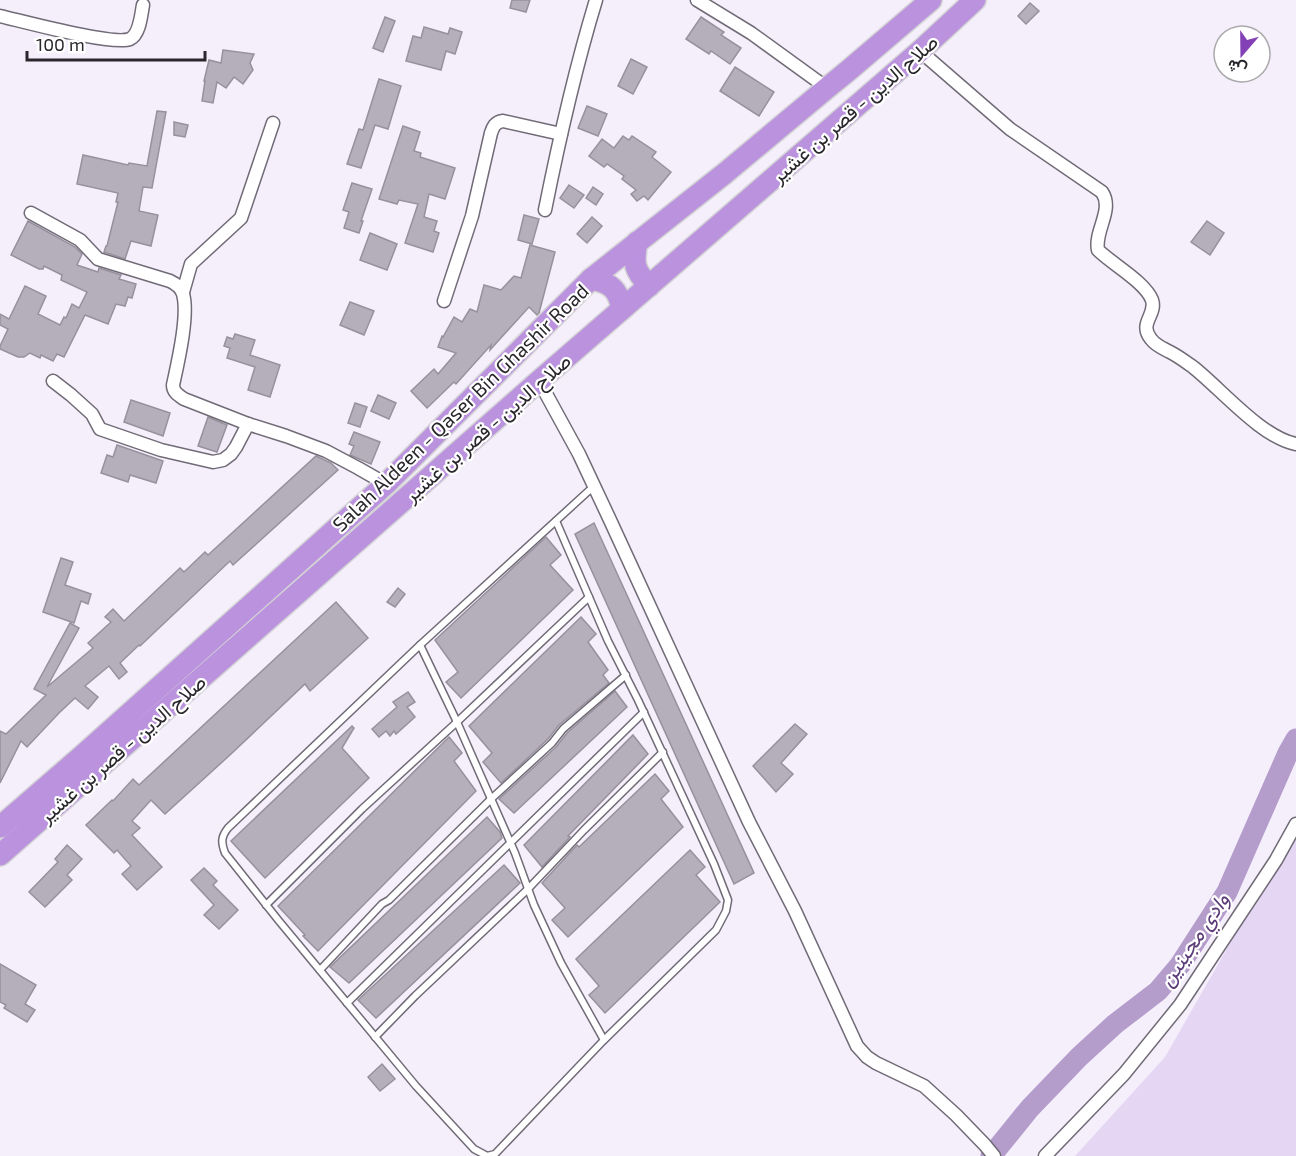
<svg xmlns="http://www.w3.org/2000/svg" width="1296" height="1156" font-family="'Exo 2',Vazirmatn,sans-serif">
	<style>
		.green { fill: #e5d6f4 }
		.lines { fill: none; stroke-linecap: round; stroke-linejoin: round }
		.river { stroke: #b49ccb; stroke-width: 21 }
		.building { fill: #b5afbb; stroke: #96919d; stroke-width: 1.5 }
		.service-casing { stroke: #706b76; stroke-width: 9 }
		.minor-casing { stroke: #706b76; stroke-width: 15 }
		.trunk-casing { stroke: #d4d4d5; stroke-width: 24 }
		.service { stroke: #fff; stroke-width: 6 }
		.minor { stroke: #fff; stroke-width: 12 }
		.trunk { stroke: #ba92de; stroke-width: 21 }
		.labels { text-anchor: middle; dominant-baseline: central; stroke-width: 4.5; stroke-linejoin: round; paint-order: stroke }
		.street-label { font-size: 20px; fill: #2a272c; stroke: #fff }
		.water-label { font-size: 21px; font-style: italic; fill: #5c3c78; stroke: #fff }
	</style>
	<rect width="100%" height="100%" fill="#f5effc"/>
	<path class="green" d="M1296 828V1156H1075L1165 1057Z"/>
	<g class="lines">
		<path class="river" d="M991 1156 1030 1108 1079 1057 1115 1024 1158 991 1180 965 1227 892 1288 753 1296 739"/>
	</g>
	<g class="building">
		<path d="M512 0H530L526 12 510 8Z"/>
		<path d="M1030 3 1039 11 1026 24 1018 16Z"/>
		<path d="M385 17 395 21 383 52 373 48Z"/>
		<path d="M701 17 724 32 721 35 741 48 730 64 711 51 709 54 686 39Z"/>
		<path d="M424 27 448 34 450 28 462 32 455 54 446 51 441 70 406 61 413 36 421 38Z"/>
		<path d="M223 50 254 54 250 63 253 70 243 84 234 77 226 88 217 82 213 103 202 101 205 81H204L209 60 221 63Z"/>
		<path d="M631 59 647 67 633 94 618 86Z"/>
		<path d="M735 67 774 92 759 116 720 91Z"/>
		<path d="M379 79 401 86 388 129 375 125 361 168 347 164 359 129 363 130Z"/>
		<path d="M587 106 607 114 598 136 578 128Z"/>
		<path d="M157 111 166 112 152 188 143 187 139 211 158 215 151 246 131 241 125 259 104 252 106 246H107L118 202H116L118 193 77 184 83 155 128 165 129 163 147 166Z"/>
		<path d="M174 122 188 125 185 137 174 135Z"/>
		<path d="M403 126 420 132 414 151 421 153 420 157 455 168 445 199 429 194 424 217 437 221 434 231 439 233 433 252 405 243 418 204 399 200 397 204 379 199Z"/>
		<path d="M623 136 629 140 632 136 656 152 652 157 671 172 648 200 644 196 637 201 631 194 636 190 622 179 624 176 607 164 604 167 589 156 602 139 614 148Z"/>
		<path d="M352 183 372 189 361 221H363L359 233 344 228 349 212 343 210Z"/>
		<path d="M569 185 584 195 574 208 560 198Z"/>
		<path d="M593 187 603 194 596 205 586 198Z"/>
		<path d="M524 215 539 219 532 244 518 240Z"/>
		<path d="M592 217 602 226 587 243 577 234Z"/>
		<path d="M28 221 75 247 82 254 77 265 98 272 99 268 121 275 119 279 136 284 132 298 128 297 125 306 116 304 108 324 85 315 64 357 57 354 53 361 41 355 40 358 30 353 24 357H18L0 349V346L8 329 0 325V314L9 319 25 286 46 296 38 314 60 325 64 317 66 318 72 304 79 308 87 292 61 280 62 275 44 266 43 269H39L11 255Z"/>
		<path d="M1207 221 1224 233 1210 255 1191 242Z"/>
		<path d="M370 233 397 244 387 270 360 260Z"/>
		<path d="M530 245 555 252 539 313 537 315 529 307 490 350 491 345 456 384 454 382 427 408 411 391 434 369 438 374 456 353 438 347 442 336 443 337 454 317 462 322 470 309 477 312 484 285 501 290 514 276 521 278Z"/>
		<path d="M350 302 374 311 364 335 340 325Z"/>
		<path d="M235 334 255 340 250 355 280 365 270 397 248 390 255 367 227 358 230 348 224 346 227 337 233 339Z"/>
		<path d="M378 395 396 403 389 419 371 411Z"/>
		<path d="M131 400 170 413 163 436 124 422Z"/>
		<path d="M355 403 367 407 360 427 348 423Z"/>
		<path d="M208 417 227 425 217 452 198 446Z"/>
		<path d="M354 432 380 442 371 464 350 455 354 446 349 444Z"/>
		<path d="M117 445 163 461 156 483 130 475 128 482 101 473 107 455 113 457Z"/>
		<path d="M316 456 331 463 338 470 233 565 230 561 140 646 139 645 120 663 127 672 119 679 109 666 85 686 98 697 88 709 75 698 59 713 27 747 21 741 0 783V731L6 734 46 695 34 689 70 623 79 628 47 687 93 648 88 643 111 622 105 617 113 609 124 621 180 568 184 572 205 552 208 555Z"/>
		<path d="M594 523 754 873 734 884 575 534Z"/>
		<path d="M546 537 561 555 550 565 573 590 461 698 446 682 458 672 435 640Z"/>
		<path d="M61 558 73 562 65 585 91 594 88 604 81 601 74 623 43 612Z"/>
		<path d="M398 588 405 594 395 607 387 602Z"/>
		<path d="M336 602 368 638 310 691 305 684 231 754 165 814 151 800 132 821 140 828 132 835 162 867 137 890 122 874 131 866 117 850 114 853 86 825 112 800 113 801 133 779 139 785Z"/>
		<path d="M581 617 596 634 588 642 608 670 603 675 609 683 559 725 548 739 501 783 483 762 492 753 469 726Z"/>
		<path d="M615 691 627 707 514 813 499 799 556 747 567 733Z"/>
		<path d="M408 692 415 702 407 707 415 717 396 734 394 731 390 736 386 731 379 737 372 729 397 707 393 702Z"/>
		<path d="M795 724 807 734 781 763 793 774 776 792 753 766Z"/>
		<path d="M352 726 354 728 342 748 369 778 265 878 231 841Z"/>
		<path d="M633 735 648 754 568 836 570 837 542 867 524 845Z"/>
		<path d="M449 737 462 753 454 761 476 791 318 951 303 936 305 935 278 906Z"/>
		<path d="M655 774 669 791 661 799 683 827 568 937 552 920 565 908 542 883 577 845 579 847Z"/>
		<path d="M487 817 500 832 502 838 349 983 330 967Z"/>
		<path d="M67 845 82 859 67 875 72 880 45 907 29 892 58 862 55 859Z"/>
		<path d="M690 850 705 867 696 875 720 902 605 1013 589 995 599 986 576 959Z"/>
		<path d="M504 865 520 883 376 1018 358 1000Z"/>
		<path d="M204 868 217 881 213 885 238 910 219 929 204 915 214 905 191 880Z"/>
		<path d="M0 964 36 985 25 1004 35 1010 27 1022 4 1008 6 1005 0 1002Z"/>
		<path d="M382 1064 395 1079 380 1091 368 1077Z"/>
	</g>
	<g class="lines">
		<g class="service-casing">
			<g id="service">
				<path d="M594 486 420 645 457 722 515 853 534 905 561 963 604 1040"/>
				<path d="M420 645 228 828C221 837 221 842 225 853L279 921 416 1086 474 1149 487 1156 495 1154 604 1040 716 930 726 911 728 900 714 864 638 700 608 641 556 521"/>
				<path d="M266 905 362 809 457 722 589 597"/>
				<path d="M320 970 382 904 389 900 491 799 552 743 563 729 626 675"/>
				<path d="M347 1003 644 712"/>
				<path d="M375 1037 415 996 528 889 584 830 663 752"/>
			</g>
		</g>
		<g class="minor-casing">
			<g id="minor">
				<path d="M697 0 751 33 827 88"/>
				<path d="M0 16C22 21 113 46 130 39 140 34 141 15 143 5"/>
				<path d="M920 51 1010 129 1102 192C1114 210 1094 231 1098 250 1112 264 1145 282 1152 300 1157 315 1138 323 1151 339 1156 346 1163 348 1170 352 1178 356 1186 362 1193 367 1221 389 1262 438 1296 444"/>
				<path d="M545 210C559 140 575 69 596 0"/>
				<path d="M31 213 80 240 98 259 170 281C176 284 181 287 183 294 189 315 178 362 173 385 173 392 178 395 184 399L248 424 286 436 326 451 358 468 386 484"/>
				<path d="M183 292 191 264 241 218 273 123"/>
				<path d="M444 301 472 216 491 133C493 127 495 122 503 121L561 134"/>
				<path d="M53 381 71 395 92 414 100 429 161 450 213 462 223 460 231 454 236 447 248 424"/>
				<path d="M539 381 579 454 610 520 749 822 795 911 857 1046 867 1057 876 1063 924 1086 956 1115 985 1145 994 1156"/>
				<path d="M1045 1156 1124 1074 1180 1005 1276 860 1296 824"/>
			</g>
		</g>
		<g class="trunk-casing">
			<g id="trunk">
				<path d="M637 242C633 264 634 270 649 286"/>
				<path d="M591 279C611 283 618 289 622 309"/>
				<path d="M0 827 83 755 386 484 591 279 724 174 827 88 849 70 931 0"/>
				<path d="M0 855 539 381 920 51 975 0"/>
			</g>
		</g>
		<use href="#service" class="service"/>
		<use href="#minor" class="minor"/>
		<use href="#trunk" class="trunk"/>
	</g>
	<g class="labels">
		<g class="street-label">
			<text transform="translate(854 108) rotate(-41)">صلاح الدين - قصر بن غشير</text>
			<text transform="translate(460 407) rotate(-44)">Salah Aldeen - Qaser Bin Ghashir Road</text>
			<text transform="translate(487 427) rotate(-41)">صلاح الدين - قصر بن غشير</text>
			<text transform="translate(122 748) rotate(-41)">صلاح الدين - قصر بن غشير</text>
		</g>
		<g class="water-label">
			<text transform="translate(1193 939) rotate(-56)">وادي مجينين</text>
		</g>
	</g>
	<g transform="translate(1242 54) rotate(200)"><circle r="28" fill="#ffffff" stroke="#aaa9ab" stroke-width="1.5"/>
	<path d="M0-4.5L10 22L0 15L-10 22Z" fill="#8341b5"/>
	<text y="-9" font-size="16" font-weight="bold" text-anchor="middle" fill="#2a272c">ش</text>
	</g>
	<path d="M27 51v9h178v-9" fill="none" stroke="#2a272c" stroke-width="3"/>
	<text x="36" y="51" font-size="18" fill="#2a272c" stroke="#ffffff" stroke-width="4.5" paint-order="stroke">100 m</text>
</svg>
